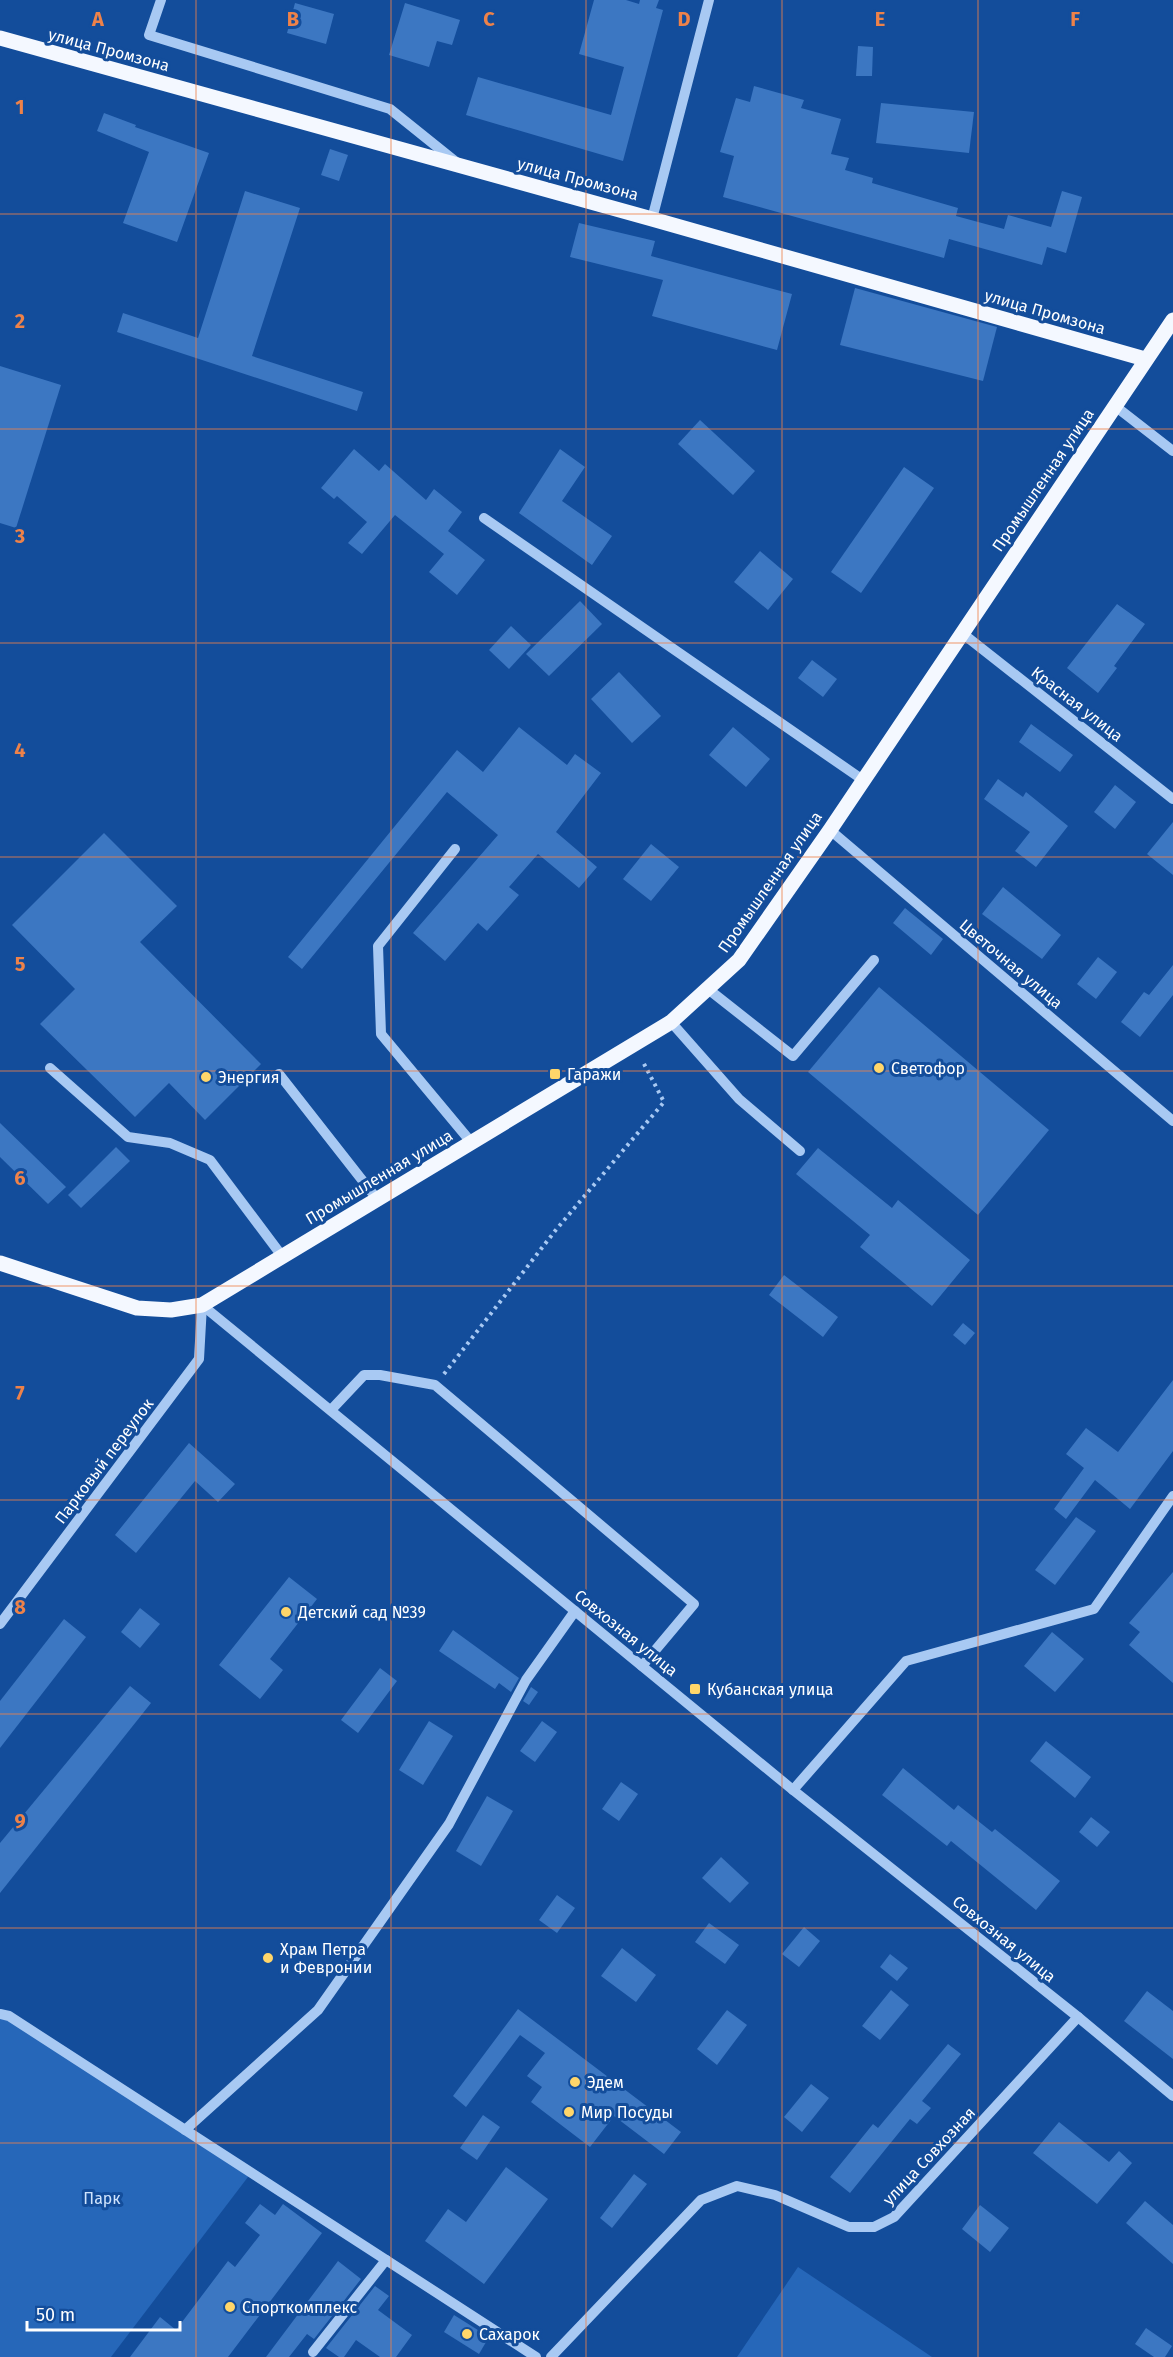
<svg xmlns="http://www.w3.org/2000/svg" width="1173" height="2357" font-family="'Fira Sans',sans-serif">
	<style>
		.green { fill: #2667b9 }
		.building { fill: #3c77c2 }
		.lines { fill: none; stroke-linecap: round; stroke-linejoin: round }
		.path { stroke: #a8c9f3; stroke-width: 4; stroke-dasharray: 3 4.5; stroke-linecap: butt }
		.minor { stroke: #a8c9f3; stroke-width: 10 }
		.major { stroke: #f4f8ff; stroke-width: 15 }
		.grid { fill: none; stroke: #ee8249; stroke-width: 1.5; stroke-opacity: 0.55 }
		.poi-dot { fill: #ffd66a; stroke: #134d9b; stroke-width: 2 }
		.labels { text-anchor: middle; dominant-baseline: central; stroke-width: 6; stroke-linejoin: round; paint-order: stroke }
		.street-label { font-size: 16px; fill: #fff; stroke: #134d9b }
		.poi-label { font-size: 16px; fill: #fff; stroke: #134d9b; text-anchor: start }
		.park-label { font-size: 16px; fill: #d0e4fd; stroke: #134d9b }
		.grid-label { font-size: 20px; text-anchor: middle; font-weight: bold; fill: #ee8249; stroke: #134d9b; stroke-width: 6; stroke-linejoin: round; paint-order: stroke }
	</style>
	<rect width="100%" height="100%" fill="#134d9b"/>
	<g class="green">
		<path d="M0 2014 251 2173 111 2357H0Z"/>
		<path d="M798 2267 932 2357H737Z"/>
	</g>
	<g class="building">
		<path d="M594 0H626L639 4 640 0H659L656 8 663 10 623 161 466 115 478 77 611 115 624 67 579 54Z"/>
		<path d="M295 3 334 14 326 44 287 33Z"/>
		<path d="M405 3 460 20 452 45 437 41 429 67 389 55Z"/>
		<path d="M858 46 873 47 872 76H856Z"/>
		<path d="M754 86 804 100 801 108 841 119 831 154 849 158 845 170 873 178 872 183 958 208 956 216 1004 229 1008 215 1051 227 1062 191 1082 197 1066 253 1047 247 1042 265 949 239 944 258 723 197 734 156 720 152 736 98 750 102Z"/>
		<path d="M881 103 974 112 969 153 876 143Z"/>
		<path d="M104 113 136 125 135 127 209 153 177 242 123 223 149 152 97 131Z"/>
		<path d="M330 149 348 155 339 181 321 175Z"/>
		<path d="M245 191 300 208 252 356 363 392 357 411 117 332 123 313 198 338Z"/>
		<path d="M579 223 655 241 651 256 792 294 777 350 652 316 663 280 570 257Z"/>
		<path d="M855 288 997 327 983 381 840 345Z"/>
		<path d="M0 366 61 385 16 528 0 523Z"/>
		<path d="M700 420 755 471 733 495 678 444Z"/>
		<path d="M354 449 379 471 385 464 426 500 434 489 462 512 448 531 485 560 457 595 429 572 444 554 395 515 362 554 348 543 367 522 337 496 334 499 321 488Z"/>
		<path d="M560 449 585 467 562 501 612 536 592 565 519 513Z"/>
		<path d="M904 467 934 488 861 593 831 572Z"/>
		<path d="M760 551 793 579 768 610 734 582Z"/>
		<path d="M580 601 602 624 549 676 526 654Z"/>
		<path d="M1117 604 1145 624 1114 666 1117 668 1098 693 1067 668Z"/>
		<path d="M511 626 531 645 509 669 489 650Z"/>
		<path d="M812 660 837 679 823 697 798 678Z"/>
		<path d="M619 672 661 716 632 743 591 699Z"/>
		<path d="M1031 724 1073 755 1060 772 1019 742Z"/>
		<path d="M519 727 567 765 575 754 601 773 556 832 597 867 579 888 538 854 509 887 519 895 487 931 478 923 445 961 413 933 498 835 447 792 302 969 288 957 457 750 483 772Z"/>
		<path d="M733 727 770 759 746 787 709 755Z"/>
		<path d="M998 779 1023 797 1026 792 1068 826 1036 867 1015 851 1030 832 984 799Z"/>
		<path d="M1115 785 1136 802 1115 829 1094 812Z"/>
		<path d="M1173 822V875L1147 854Z"/>
		<path d="M104 833 177 906 140 942 261 1064 205 1120 169 1083 135 1117 40 1024 75 989 12 925Z"/>
		<path d="M651 844 679 867 651 901 623 879Z"/>
		<path d="M1003 887 1061 935 1042 959 982 914Z"/>
		<path d="M905 908 943 939 931 955 893 923Z"/>
		<path d="M1098 957 1117 972 1096 999 1077 984Z"/>
		<path d="M1173 965V995L1140 1037 1121 1022 1144 992 1149 995Z"/>
		<path d="M879 987 1049 1130 978 1215 808 1072Z"/>
		<path d="M0 1123 66 1187 48 1204 0 1157Z"/>
		<path d="M116 1147 130 1161 81 1208 68 1195Z"/>
		<path d="M818 1148 892 1208 898 1200 970 1260 932 1306 860 1247 870 1235 796 1174Z"/>
		<path d="M784 1275 838 1317 823 1337 769 1295Z"/>
		<path d="M963 1323 975 1333 965 1345 953 1335Z"/>
		<path d="M1173 1380V1451L1130 1509 1095 1480 1066 1519 1054 1509 1084 1468 1066 1454 1086 1428 1118 1452Z"/>
		<path d="M189 1443 235 1484 218 1502 195 1481 136 1553 115 1535Z"/>
		<path d="M1076 1517 1096 1531 1055 1585 1035 1570Z"/>
		<path d="M1173 1572V1683L1129 1645 1140 1632 1129 1623Z"/>
		<path d="M289 1577 317 1599 270 1659 283 1670 260 1699 219 1665Z"/>
		<path d="M140 1608 160 1624 140 1648 121 1632Z"/>
		<path d="M64 1619 86 1637 0 1748V1701Z"/>
		<path d="M453 1630 519 1678 511 1692 499 1683 495 1689 439 1651Z"/>
		<path d="M1052 1632 1084 1659 1055 1692 1024 1666Z"/>
		<path d="M380 1668 397 1681 358 1733 341 1720Z"/>
		<path d="M130 1686 151 1703 0 1893V1843Z"/>
		<path d="M531 1687 538 1692 529 1705 523 1701Z"/>
		<path d="M429 1721 453 1736 423 1785 399 1770Z"/>
		<path d="M542 1721 557 1732 535 1762 520 1751Z"/>
		<path d="M1046 1741 1091 1777 1075 1798 1030 1761Z"/>
		<path d="M903 1768 954 1810 958 1805 992 1832 995 1829 1060 1881 1036 1910 951 1841 947 1846 882 1795Z"/>
		<path d="M621 1782 638 1794 619 1821 602 1809Z"/>
		<path d="M487 1796 513 1811 481 1866 456 1851Z"/>
		<path d="M1091 1817 1110 1832 1097 1847 1079 1832Z"/>
		<path d="M721 1857 749 1883 730 1903 702 1878Z"/>
		<path d="M557 1895 575 1908 557 1933 539 1920Z"/>
		<path d="M709 1923 739 1945 725 1964 695 1942Z"/>
		<path d="M804 1927 820 1941 799 1967 782 1954Z"/>
		<path d="M622 1948 656 1975 636 2002 601 1976Z"/>
		<path d="M890 1954 908 1968 897 1981 880 1967Z"/>
		<path d="M891 1990 909 2005 880 2040 862 2026Z"/>
		<path d="M1147 1991 1173 2011V2059L1124 2021Z"/>
		<path d="M518 2009 681 2132 664 2154 614 2116 590 2147 531 2102 542 2087 527 2076 545 2053 520 2035 466 2107 453 2096Z"/>
		<path d="M727 2010 747 2025 717 2065 697 2049Z"/>
		<path d="M948 2044 961 2054 922 2101 931 2108 917 2124 910 2119 850 2193 830 2177 873 2124 878 2128Z"/>
		<path d="M811 2084 829 2098 802 2132 784 2117Z"/>
		<path d="M483 2115 500 2127 477 2160 460 2148Z"/>
		<path d="M1059 2122 1109 2162 1119 2151 1132 2163 1097 2204 1033 2153Z"/>
		<path d="M506 2167 548 2199 484 2284 425 2241 448 2209 466 2222Z"/>
		<path d="M634 2174 647 2184 612 2228 600 2218Z"/>
		<path d="M1145 2201 1173 2225V2264L1126 2223Z"/>
		<path d="M260 2204 275 2215 283 2204 322 2233 228 2357H130L160 2317 176 2330 228 2261 235 2267 260 2235 245 2223Z"/>
		<path d="M980 2205 1009 2228 990 2252 962 2229Z"/>
		<path d="M338 2261 361 2279 314 2339 307 2334 289 2357H266Z"/>
		<path d="M375 2286 389 2296 378 2310 412 2335 396 2357H380L356 2340 344 2357H339L326 2348Z"/>
		<path d="M454 2315 489 2337 479 2354 444 2332Z"/>
		<path d="M1146 2328 1172 2346 1165 2357H1154L1135 2344Z"/>
	</g>
	<g class="lines">
		<path class="path" d="M444 1374 555 1231 664 1102 642 1060"/>
		<g class="minor">
			<path d="M161 0 149 35 390 109 456 162"/>
			<path d="M652 219 709 0"/>
			<path d="M1115 406 1173 451"/>
			<path d="M484 518 863 780"/>
			<path d="M962 633 1173 799"/>
			<path d="M830 830 1173 1121"/>
			<path d="M455 849 378 946 381 1034 471 1142"/>
			<path d="M708 989 793 1056 874 960"/>
			<path d="M671 1022 739 1099 800 1151"/>
			<path d="M50 1068 128 1137 170 1143 210 1160 282 1256"/>
			<path d="M279 1074 377 1199"/>
			<path d="M202 1305 793 1790 1078 2017 1173 2096"/>
			<path d="M331 1410 364 1375H380L435 1385 694 1604 642 1666"/>
			<path d="M0 1624 199 1359 202 1305"/>
			<path d="M793 1790 906 1661 1094 1609 1173 1496"/>
			<path d="M0 2014 9 2016 536 2357"/>
			<path d="M185 2130 318 2010 449 1824 526 1680 575 1611"/>
			<path d="M313 2352 386 2260"/>
			<path d="M551 2357 701 2200 737 2186 775 2195 849 2227H874L894 2217 1078 2017"/>
		</g>
		<g class="major">
			<path d="M0 38 652 219 1145 359"/>
			<path d="M0 1263 137 1308 171 1310 202 1305 671 1022 739 960 830 830 1173 320"/>
		</g>
	</g>
	<path class="grid" d="M196 0V2357M391 0V2357M586 0V2357M782 0V2357M978 0V2357M0 214H1173M0 429H1173M0 643H1173M0 857H1173M0 1071H1173M0 1286H1173M0 1500H1173M0 1714H1173M0 1928H1173M0 2143H1173"/>
	<g class="poi-dot">
		<circle cx="879" cy="1068" r="6"/>
		<rect x="549" y="1068" width="12" height="12" rx="3"/>
		<circle cx="206" cy="1077" r="6"/>
		<circle cx="286" cy="1612" r="6"/>
		<rect x="689" y="1683" width="12" height="12" rx="3"/>
		<circle cx="268" cy="1958" r="6"/>
		<circle cx="575" cy="2082" r="6"/>
		<circle cx="569" cy="2112" r="6"/>
		<circle cx="230" cy="2307" r="6"/>
		<circle cx="467" cy="2334" r="6"/>
	</g>
	<g class="labels">
		<g class="street-label">
			<text transform="translate(109 50) rotate(15)">улица Промзона</text>
			<text transform="translate(578 179) rotate(15)">улица Промзона</text>
			<text transform="translate(1045 312) rotate(16)">улица Промзона</text>
			<text transform="translate(1043 480) rotate(-56)">Промышленная улица</text>
			<text transform="translate(1077 704) rotate(38)">Красная улица</text>
			<text transform="translate(770 882) rotate(-55)">Промышленная улица</text>
			<text transform="translate(1011 964) rotate(40)">Цветочная улица</text>
			<text transform="translate(379 1177) rotate(-31)">Промышленная улица</text>
			<text transform="translate(104 1461) rotate(-53)">Парковый переулок</text>
			<text transform="translate(626 1633) rotate(39)">Совхозная улица</text>
			<text transform="translate(1004 1939) rotate(39)">Совхозная улица</text>
			<text transform="translate(929 2156) rotate(-47)">улица Совхозная</text>
		</g>
		<g class="poi-label">
			<text x="891" y="1068">Светофор</text>
			<text x="567" y="1074">Гаражи</text>
			<text x="218" y="1077">Энергия</text>
			<text x="298" y="1612">Детский сад №39</text>
			<text x="707" y="1689">Кубанская улица</text>
			<text x="280" y="1949">Храм Петра<tspan x="280" dy="18">и Февронии</tspan></text>
			<text x="587" y="2082">Эдем</text>
			<text x="581" y="2112">Мир Посуды</text>
			<text x="242" y="2307">Спорткомплекс</text>
			<text x="479" y="2334">Сахарок</text>
		</g>
		<g class="park-label">
			<text x="102" y="2198">Парк</text>
		</g>
	</g>
	<g class="grid-label">
		<text x="98" y="26">A</text>
		<text x="293" y="26">B</text>
		<text x="489" y="26">C</text>
		<text x="684" y="26">D</text>
		<text x="880" y="26">E</text>
		<text x="1075" y="26">F</text>
		<text x="20" y="114">1</text>
		<text x="20" y="328">2</text>
		<text x="20" y="543">3</text>
		<text x="20" y="757">4</text>
		<text x="20" y="971">5</text>
		<text x="20" y="1185">6</text>
		<text x="20" y="1400">7</text>
		<text x="20" y="1614">8</text>
		<text x="20" y="1828">9</text>
	</g>
	<path d="M27 2321v9h153v-9" fill="none" stroke="#ffffff" stroke-width="3"/>
	<text x="36" y="2321" font-size="18" fill="#ffffff" stroke="#134d9b" stroke-width="4.5" paint-order="stroke">50 m</text>
</svg>
